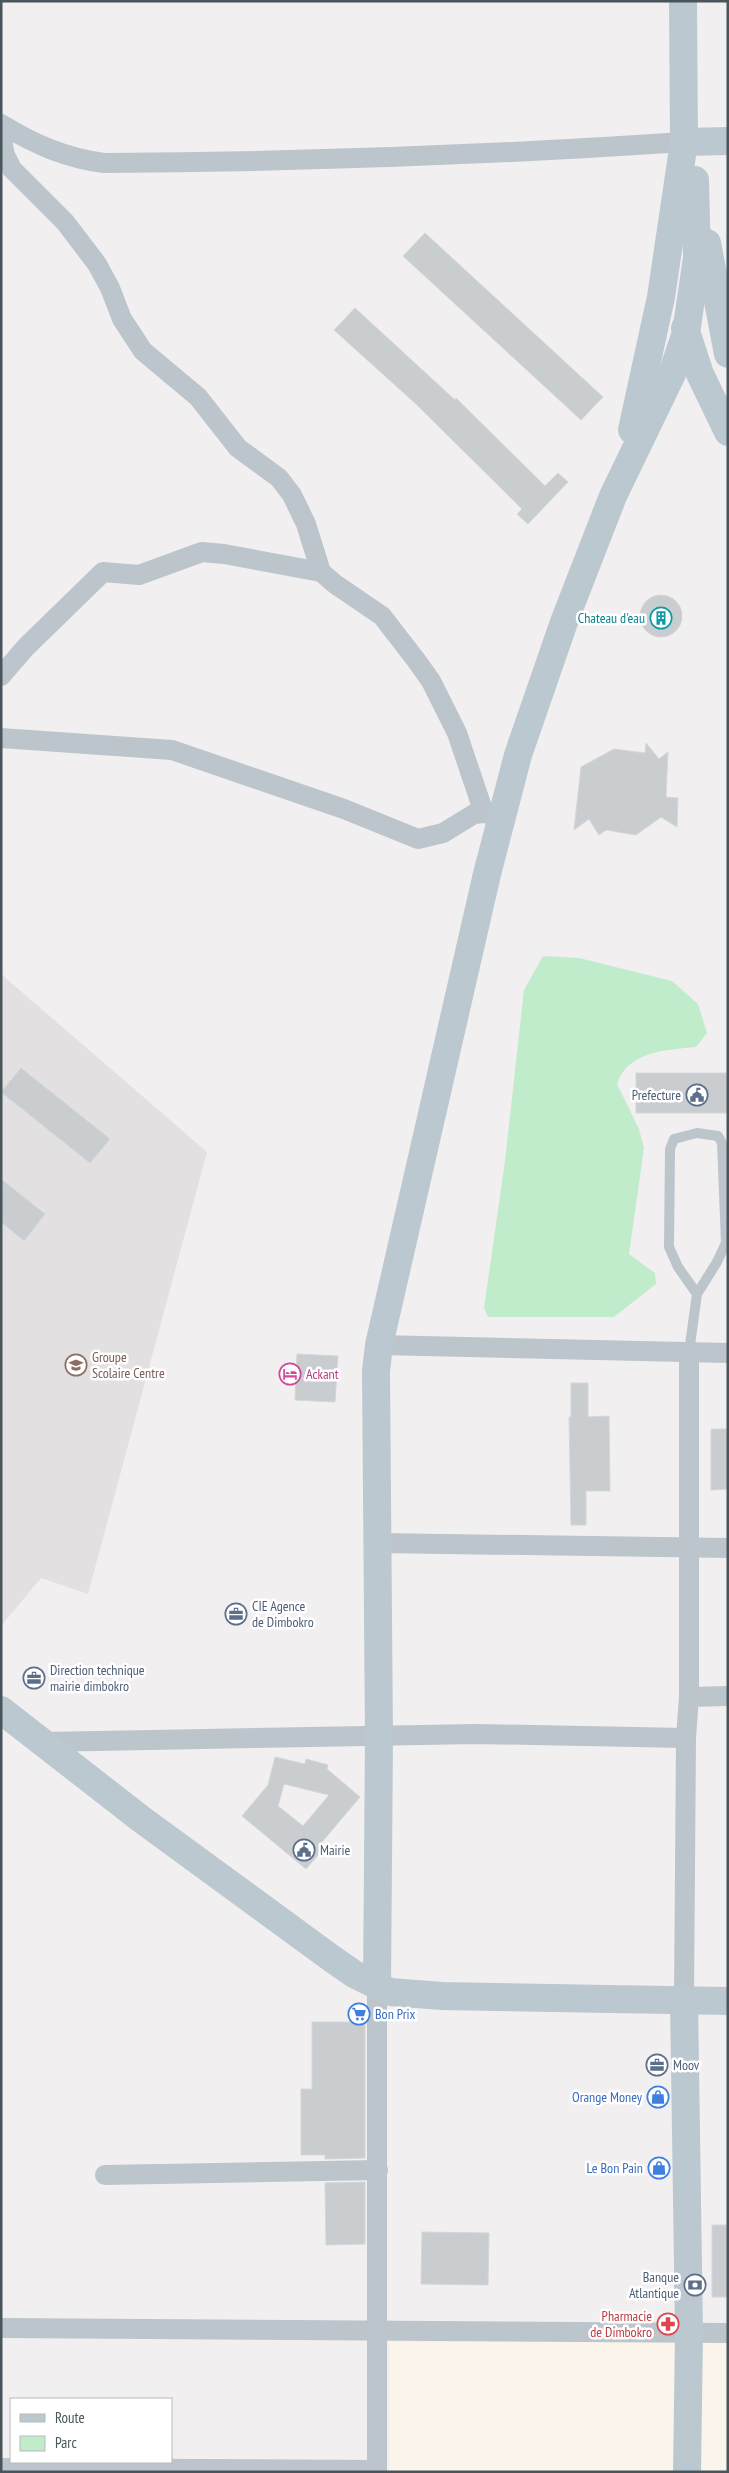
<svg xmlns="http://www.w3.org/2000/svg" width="729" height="2473" font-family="'PT Sans Narrow',sans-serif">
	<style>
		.commercial { fill: #fbf4ea }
		.education { fill: #e3e0e1 }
		.green { fill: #c1eccc }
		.building { fill: #c9cdd0; stroke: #d4d6da; fill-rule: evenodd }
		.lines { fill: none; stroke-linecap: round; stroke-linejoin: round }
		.lane { stroke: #bcc5cb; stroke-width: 10 }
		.street { stroke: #bcc5cb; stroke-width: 20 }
		.secondary { stroke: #bcc8d0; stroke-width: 28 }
		.labels { text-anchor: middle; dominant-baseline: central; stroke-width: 5; stroke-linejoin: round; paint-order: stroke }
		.culture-label { font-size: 14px; fill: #0d838f; stroke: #fff; text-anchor: end }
		.service-label { font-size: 14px; fill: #4e5e75; stroke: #fff; text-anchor: start }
		.education-label { font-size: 14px; fill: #785e54; stroke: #fff; text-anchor: start }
		.hotel-label { font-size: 14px; fill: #b23c85; stroke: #fff; text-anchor: start }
		.shop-label { font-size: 14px; fill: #366cbe; stroke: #fff; text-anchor: end }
		.health-label { font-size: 14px; fill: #be3a42; stroke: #fff; text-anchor: end }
	</style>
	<rect width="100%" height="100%" fill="#f2eff0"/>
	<path class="commercial" d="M728 2341V2472H389V2342Z"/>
	<path class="education" d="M1 974 207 1152 88 1594 41 1578 1 1626Z"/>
	<path class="green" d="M543 956 579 958 672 981 698 1004 707 1033 696 1047C666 1050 628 1051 617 1084L639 1129 644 1148 629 1254 655 1273 656 1284 614 1317H488L484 1308 505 1161 524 990Z"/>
	<g class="building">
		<path d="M425 233 603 397 581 420 403 256Z"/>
		<path d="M355 308 455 400 456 398 545 486 558 473 568 482 528 524 517 514 522 509 416 404 334 330Z"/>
		<circle cx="661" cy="616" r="21"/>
		<path d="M646 743 659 759 668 752 666 797 678 798 677 827 661 817 636 835 606 830 599 835 589 819 574 830 581 767 614 749 645 753Z"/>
		<path d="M21 1068 110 1139 90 1163 1 1092Z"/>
		<rect x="636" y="1073" width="92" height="40"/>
		<path d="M1 1179 45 1214 24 1241 1 1222Z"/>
		<path d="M297 1354 338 1356 335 1402 295 1400Z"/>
		<path d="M571 1383H588V1417L609 1416 610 1491H586V1525H571L569 1417H571Z"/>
		<path d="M711 1429H728V1489L711 1490Z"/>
		<path d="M275 1757 305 1764 306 1759 328 1765 327 1769 360 1797 322 1842 326 1846 306 1869 242 1816 268 1785ZM284 1784 329 1795 303 1826 278 1806Z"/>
		<path d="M312 2022H365V2158L325 2159V2155H301V2089H312Z"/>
		<path d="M365 2182V2244L326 2245 325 2183Z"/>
		<rect x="712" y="2225" width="16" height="72"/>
		<path d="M422 2232 489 2233 488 2285 421 2284Z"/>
	</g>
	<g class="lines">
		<path class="lane" d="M689 1352 697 1294 717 1262 726 1243 722 1143 718 1136 697 1133 674 1139 670 1149 669 1247 678 1267 697 1294"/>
		<g class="street">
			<path d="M1 124C34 144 65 158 104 163 297 162 491 155 684 142"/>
			<path d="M1 136 5 155 12 169 65 222 97 264 110 288 122 319 143 351 198 397 238 448 279 478 292 495 306 524 321 572 335 584 382 616 416 660 431 681 457 733 484 813"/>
			<path d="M1 676 26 647 103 572 139 575 202 552 224 554 321 572"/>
			<path d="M1 738 172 750 344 809 418 839 443 833 474 814 484 813 497 816"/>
			<path d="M379 1345 728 1353"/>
			<path d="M377 1543 728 1548"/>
			<path d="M689 1697 728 1696"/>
			<path d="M43 1742 476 1734 686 1738"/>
			<path d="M377 1986V2472"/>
			<path d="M684 1999 686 1738 689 1697V1352"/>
			<path d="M105 2175 378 2170"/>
			<path d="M1 2328 728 2333"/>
			<path d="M1 2468 377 2470"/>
		</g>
		<g class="secondary">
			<path d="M684 142 728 141"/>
			<path d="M707 243 728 354"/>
			<path d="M685 328 700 374 728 432"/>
			<path d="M632 430 661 297 684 142 683 1"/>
			<path d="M1 1710 141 1819 331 1958 354 1974 390 1992 442 1996 728 2001"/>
			<path d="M377 1986 379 1737 376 1371 379 1345 487 874 518 755 564 622 613 496 672 374 686 333 697 258 695 180"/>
			<path d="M684 1999 689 2333 687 2472"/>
		</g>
	</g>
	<defs>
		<g id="building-ring" transform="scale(1.125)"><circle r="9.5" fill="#fff" stroke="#0f9aa8" stroke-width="1.5"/><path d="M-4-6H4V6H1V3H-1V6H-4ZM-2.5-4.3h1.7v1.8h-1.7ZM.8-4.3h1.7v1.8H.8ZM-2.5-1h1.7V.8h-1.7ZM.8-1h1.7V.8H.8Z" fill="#0f9aa8"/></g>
		<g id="civic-ring" transform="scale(1.125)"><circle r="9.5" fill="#fff" stroke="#5c6f8a" stroke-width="1.5"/><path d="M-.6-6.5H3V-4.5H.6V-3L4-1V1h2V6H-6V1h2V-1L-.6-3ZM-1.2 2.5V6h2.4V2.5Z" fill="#5c6f8a"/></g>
		<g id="school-ring" transform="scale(1.125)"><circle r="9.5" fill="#fff" stroke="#8d6e63" stroke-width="1.5"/><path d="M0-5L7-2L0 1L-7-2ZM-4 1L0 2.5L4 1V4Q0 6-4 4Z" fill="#8d6e63"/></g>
		<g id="hotel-ring" transform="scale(1.125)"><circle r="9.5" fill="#fff" stroke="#d1479c" stroke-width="1.5"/><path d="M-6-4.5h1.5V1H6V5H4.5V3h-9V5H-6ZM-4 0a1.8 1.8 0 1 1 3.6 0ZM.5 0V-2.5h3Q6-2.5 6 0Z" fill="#d1479c"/></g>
		<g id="office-ring" transform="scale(1.125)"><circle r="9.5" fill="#fff" stroke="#5c6f8a" stroke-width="1.5"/><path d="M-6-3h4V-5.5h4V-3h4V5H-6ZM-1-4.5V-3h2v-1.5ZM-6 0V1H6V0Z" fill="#5c6f8a"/></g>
		<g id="supermarket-ring" transform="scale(1.125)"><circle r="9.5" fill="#fff" stroke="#3f7fe0" stroke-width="1.5"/><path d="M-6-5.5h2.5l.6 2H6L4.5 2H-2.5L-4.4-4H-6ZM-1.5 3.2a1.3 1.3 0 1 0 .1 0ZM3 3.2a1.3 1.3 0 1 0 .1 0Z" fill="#3f7fe0"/></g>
		<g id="shop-ring" transform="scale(1.125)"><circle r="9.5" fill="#fff" stroke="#3f7fe0" stroke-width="1.5"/><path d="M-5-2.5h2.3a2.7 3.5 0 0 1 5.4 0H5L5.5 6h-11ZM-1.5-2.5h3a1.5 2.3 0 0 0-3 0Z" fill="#3f7fe0"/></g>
		<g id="bank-ring" transform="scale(1.125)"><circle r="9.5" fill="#fff" stroke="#5c6f8a" stroke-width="1.5"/><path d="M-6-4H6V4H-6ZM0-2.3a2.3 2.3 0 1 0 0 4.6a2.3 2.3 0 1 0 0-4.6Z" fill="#5c6f8a"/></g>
		<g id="pharmacy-ring" transform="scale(1.125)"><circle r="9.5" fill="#fff" stroke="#e0444e" stroke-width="1.5"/><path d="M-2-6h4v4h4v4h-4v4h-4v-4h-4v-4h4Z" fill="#e0444e"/></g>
	</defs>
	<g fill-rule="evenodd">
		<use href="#building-ring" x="661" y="618"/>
		<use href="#civic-ring" x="697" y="1095"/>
		<use href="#school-ring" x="76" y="1365"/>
		<use href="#hotel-ring" x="290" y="1374"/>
		<use href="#office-ring" x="236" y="1614"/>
		<use href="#office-ring" x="34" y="1678"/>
		<use href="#civic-ring" x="304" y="1850"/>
		<use href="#supermarket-ring" x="359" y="2014"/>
		<use href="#office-ring" x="657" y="2065"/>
		<use href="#shop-ring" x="658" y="2097"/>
		<use href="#shop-ring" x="659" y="2168"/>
		<use href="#bank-ring" x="695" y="2285"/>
		<use href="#pharmacy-ring" x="668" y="2324"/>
	</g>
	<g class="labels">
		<g class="culture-label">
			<text x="645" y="618">Chateau d'eau</text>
		</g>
		<g class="service-label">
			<text x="681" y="1095" text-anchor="end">Prefecture</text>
			<text x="252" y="1606">CIE Agence<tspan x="252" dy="16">de Dimbokro</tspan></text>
			<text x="50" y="1670">Direction technique<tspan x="50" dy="16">mairie dimbokro</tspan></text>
			<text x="320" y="1850">Mairie</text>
			<text x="673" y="2065">Moov</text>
			<text x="679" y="2277" text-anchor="end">Banque<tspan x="679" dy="16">Atlantique</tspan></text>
		</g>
		<g class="education-label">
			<text x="92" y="1357">Groupe<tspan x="92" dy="16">Scolaire Centre</tspan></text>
		</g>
		<g class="hotel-label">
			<text x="306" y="1374">Ackant</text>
		</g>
		<g class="shop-label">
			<text x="375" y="2014" text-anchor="start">Bon Prix</text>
			<text x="642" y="2097">Orange Money</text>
			<text x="643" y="2168">Le Bon Pain</text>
		</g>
		<g class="health-label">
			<text x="652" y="2316">Pharmacie<tspan x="652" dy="16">de Dimbokro</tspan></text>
		</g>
	</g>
	<rect width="729" height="2473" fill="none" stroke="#48555b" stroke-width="5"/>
	<rect x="10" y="2398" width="162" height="65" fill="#ffffff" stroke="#b6bbbd"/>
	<rect x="20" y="2414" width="25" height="8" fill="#bcc8d0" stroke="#b6bbbd"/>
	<text x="55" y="2423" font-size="15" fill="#48555b">Route</text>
	<rect x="20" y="2436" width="25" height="15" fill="#c1eccc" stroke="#b6bbbd"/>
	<text x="55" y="2448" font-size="15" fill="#48555b">Parc</text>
</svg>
